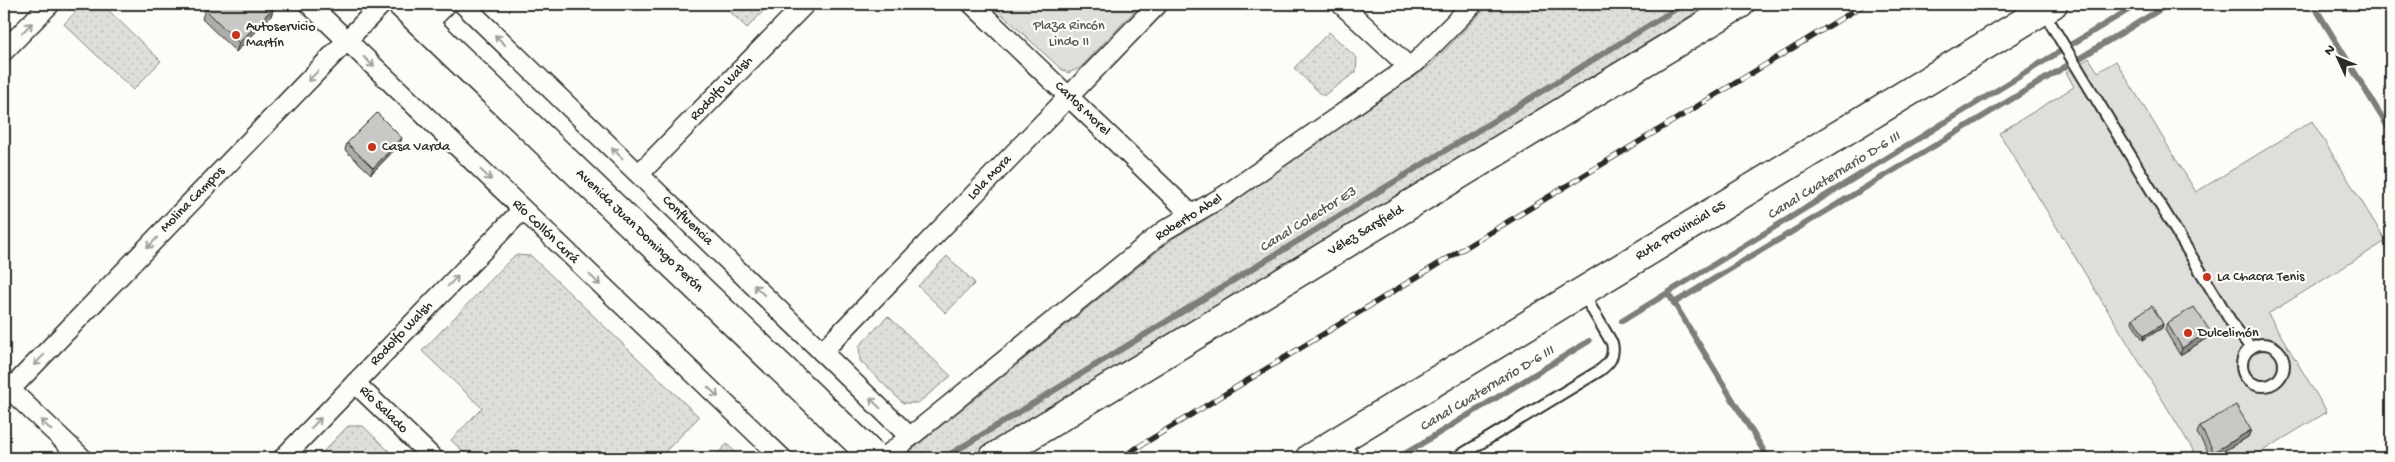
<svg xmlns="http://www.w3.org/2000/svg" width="2395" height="462" font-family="'Gochi Hand',sans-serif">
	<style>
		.grass { fill: url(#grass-dots); stroke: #858482 }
		.park { fill: #dfdeda; stroke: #858482 }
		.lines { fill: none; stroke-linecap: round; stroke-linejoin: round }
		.stream { stroke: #7e7d7b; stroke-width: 6 }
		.lane-casing { stroke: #2b2b2b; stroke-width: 14 }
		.street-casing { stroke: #2b2b2b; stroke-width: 22 }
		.secondary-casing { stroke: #2b2b2b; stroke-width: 31 }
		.primary-casing { stroke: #2b2b2b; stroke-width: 31 }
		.lane { stroke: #fdfcf7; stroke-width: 10 }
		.street { stroke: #fdfcf7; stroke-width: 19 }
		.secondary { stroke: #fdfcf7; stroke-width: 28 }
		.primary { stroke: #fdfcf7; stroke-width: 28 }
		.rail-casing { stroke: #2b2b2b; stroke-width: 5.5 }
		.rail { stroke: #fdfcf7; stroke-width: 4; stroke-dasharray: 11; stroke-linecap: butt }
		.wall { fill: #adaca9; stroke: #2b2b2b }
		.shaded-wall { fill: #8d8c89; stroke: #2b2b2b }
		.building { fill: #c9c8c4; stroke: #2b2b2b }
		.oneway { stroke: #9e9e9b }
		.poi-dot { fill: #c8321e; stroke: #fdfcf7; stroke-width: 2 }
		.labels { text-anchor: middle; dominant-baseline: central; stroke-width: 4.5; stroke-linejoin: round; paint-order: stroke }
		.park-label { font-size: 14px; fill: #585857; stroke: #fdfcf7 }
		.poi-label { font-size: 14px; fill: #2b2b2b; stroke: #fdfcf7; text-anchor: start }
		.street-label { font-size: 14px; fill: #2b2b2b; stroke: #fdfcf7 }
		.water-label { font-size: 15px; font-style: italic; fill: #5b5b5a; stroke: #fdfcf7 }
	</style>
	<defs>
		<pattern id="grass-dots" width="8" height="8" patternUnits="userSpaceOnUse" patternTransform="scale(1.25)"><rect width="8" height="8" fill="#dfdeda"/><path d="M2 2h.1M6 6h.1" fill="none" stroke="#c0bfbb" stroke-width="1.8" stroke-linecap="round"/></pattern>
	</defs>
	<rect width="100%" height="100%" fill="#fdfcf7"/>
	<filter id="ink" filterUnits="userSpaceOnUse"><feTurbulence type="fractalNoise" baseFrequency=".02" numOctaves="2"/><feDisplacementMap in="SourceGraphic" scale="10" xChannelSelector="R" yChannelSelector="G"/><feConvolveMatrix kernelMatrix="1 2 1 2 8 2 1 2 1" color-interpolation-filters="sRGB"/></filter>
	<g filter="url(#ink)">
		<g class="grass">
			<path d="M83 4H102L161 61 133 90 64 24Z"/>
			<path d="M722 4H770L747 28Z"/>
			<path d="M1489 4H1709L976 458H905L909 452 1175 237 1205 220 1431 65Z"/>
			<path d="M1329 32 1357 58 1356 72 1323 96 1294 68Z"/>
			<path d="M515 255 531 256 699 417 659 458H606L604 456 601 458H470L451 440 482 408 422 351Z"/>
			<path d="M947 256 975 283 946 313 918 286Z"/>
			<path d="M888 316 951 376 918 403H903L860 361 859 346Z"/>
			<path d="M348 426H363L396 458H317Z"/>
			<path d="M727 444 741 458H713Z"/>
		</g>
		<g class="park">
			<path d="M991 4H1141L1080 68 1068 73 1061 69Z"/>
			<path d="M2089 58 2098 72 2116 61 2196 192 2312 121 2386 241 2268 314 2327 412 2251 458H2198L1999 133 2074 87 2066 72Z"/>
		</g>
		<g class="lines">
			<g class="stream">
				<path d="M2313 4 2391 132"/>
				<path d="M2072 44 2138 4"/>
				<path d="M2080 58 2169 4"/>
				<path d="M1668 293 1768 458"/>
				<path d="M1674 303 2068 65"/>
				<path d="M1622 321 2059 52"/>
				<path d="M923 457 925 458"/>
				<path d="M944 458 1684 4"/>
				<path d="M1398 458 1589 341"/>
			</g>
			<g class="lane-casing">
				<g id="lane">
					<path d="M2043 11 2233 325 2251 348"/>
					<circle cx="2263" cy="365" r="21"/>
					<path d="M1343 439 1354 458"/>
					<path d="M1456 458 1599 371C1610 363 1615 356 1612 343L1582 292"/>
				</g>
			</g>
			<g class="street-casing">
				<g id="street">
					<path d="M309 4 782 458"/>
					<path d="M463 4 910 437"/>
					<path d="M972 4 1192 215"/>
					<path d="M1341 4 1409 67"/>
					<path d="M425 26 447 4"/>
					<path d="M4 51 50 4"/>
					<path d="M639 174 805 4"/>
					<path d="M822 352 1158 4"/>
					<path d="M355 383 433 458"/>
					<path d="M4 384 82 458"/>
					<path d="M4 396 382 4"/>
					<path d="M283 458 522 210"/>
					<path d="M884 458 1165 230 1224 196 1416 62 1473 4"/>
				</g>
			</g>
			<g class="secondary-casing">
				<path id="secondary" d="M993 458 1740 4"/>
			</g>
			<g class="primary-casing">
				<g id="primary">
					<path d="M402 4 875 458"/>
					<path d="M1310 458 2053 4"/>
				</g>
			</g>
			<use href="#lane" class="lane"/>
			<use href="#street" class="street"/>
			<use href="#secondary" class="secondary"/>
			<use href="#primary" class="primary"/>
			<g class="rail-casing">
				<path id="rail" d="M1120 458 1865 4"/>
			</g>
			<use href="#rail" class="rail"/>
		</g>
		<g class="wall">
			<path d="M274 7 271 16 236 52 202 19 205 9Z"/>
			<path d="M347 143 400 144 371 174 345 150Z"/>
			<path d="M2133 318 2163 324 2162 328 2143 340 2132 322Z"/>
			<path d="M2167 323 2210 331 2207 338 2180 355 2165 330Z"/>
			<path d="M2200 426 2251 430 2248 437 2212 458 2197 433Z"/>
		</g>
		<g class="shaded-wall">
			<path d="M274 7 271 16 236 52 239 43Z"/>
			<path d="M402 138 400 144 371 174 373 168Z"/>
			<path d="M2163 324 2162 328 2143 340 2144 336Z"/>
			<path d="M2210 331 2207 338 2180 355 2182 348Z"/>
			<path d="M2251 430 2248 437 2212 458 2214 452Z"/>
		</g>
		<g class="building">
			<path d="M211 4H271L274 7 239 43 205 9Z"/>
			<path d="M377 113 402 138 373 168 347 143Z"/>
			<path d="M2152 306 2163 324 2144 336 2133 318Z"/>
			<path d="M2194 307 2210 331 2182 348 2167 323Z"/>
			<path d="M2236 405 2251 430 2214 452 2200 426Z"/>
		</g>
		<defs><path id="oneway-shaft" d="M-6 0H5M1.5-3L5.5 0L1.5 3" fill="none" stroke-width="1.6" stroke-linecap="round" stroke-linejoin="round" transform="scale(1.25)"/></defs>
		<g class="oneway">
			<use href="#oneway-shaft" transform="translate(27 28) rotate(-46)"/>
			<use href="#oneway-shaft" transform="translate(500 40) rotate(-136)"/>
			<use href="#oneway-shaft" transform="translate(369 62) rotate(44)"/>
			<use href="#oneway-shaft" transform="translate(313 76) rotate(134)"/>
			<use href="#oneway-shaft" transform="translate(617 153) rotate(-136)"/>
			<use href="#oneway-shaft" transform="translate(486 175) rotate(44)"/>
			<use href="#oneway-shaft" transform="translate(152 243) rotate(134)"/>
			<use href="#oneway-shaft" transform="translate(595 280) rotate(44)"/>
			<use href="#oneway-shaft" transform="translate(453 281) rotate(-46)"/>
			<use href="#oneway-shaft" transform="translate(759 290) rotate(-136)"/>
			<use href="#oneway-shaft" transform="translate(39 360) rotate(134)"/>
			<use href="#oneway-shaft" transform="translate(713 392) rotate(44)"/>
			<use href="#oneway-shaft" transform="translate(875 403) rotate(-136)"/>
			<use href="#oneway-shaft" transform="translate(316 423) rotate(-46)"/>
			<use href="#oneway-shaft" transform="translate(46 425) rotate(-136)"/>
		</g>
	</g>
	<g class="poi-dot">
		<circle cx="236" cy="35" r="5"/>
		<circle cx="372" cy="147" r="5"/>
		<circle cx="2207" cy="277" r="5"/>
		<circle cx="2188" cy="333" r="5"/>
	</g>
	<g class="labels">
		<g class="park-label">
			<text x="1069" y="26">Plaza Rincón<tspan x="1069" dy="16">Lindo II</tspan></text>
		</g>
		<g class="poi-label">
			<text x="246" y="27">Autoservicio<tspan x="246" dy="16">Martín</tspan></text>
			<text x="382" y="147">Casa Varda</text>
			<text x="2217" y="277">La Chacra Tenis</text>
			<text x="2198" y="333">Dulcelimón</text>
		</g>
		<g class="street-label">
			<text transform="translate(722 89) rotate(-46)">Rodolfo Walsh</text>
			<text transform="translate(1082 109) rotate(44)">Carlos Morel</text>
			<text transform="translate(990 178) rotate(-46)">Lola Mora</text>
			<text transform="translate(193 200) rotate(-46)">Molina Campos</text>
			<text transform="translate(1189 218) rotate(-32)">Roberto Abel</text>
			<text transform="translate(687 221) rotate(44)">Confluencia</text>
			<text transform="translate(639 231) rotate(44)">Avenida Juan Domingo Perón</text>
			<text transform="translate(1366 231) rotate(-31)">Vélez Sarsfield</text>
			<text transform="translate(1681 231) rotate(-31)">Ruta Provincial 65</text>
			<text transform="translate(545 232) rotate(44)">Río Collón Curá</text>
			<text transform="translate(402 334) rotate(-46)">Rodolfo Walsh</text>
			<text transform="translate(383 410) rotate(44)">Río Salado</text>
		</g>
		<g class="water-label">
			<text transform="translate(1834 176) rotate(-32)">Canal Cuaternario D-6 III</text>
			<text transform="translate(1308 220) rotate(-32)">Canal Colector E3</text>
			<text transform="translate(1487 389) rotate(-31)">Canal Cuaternario D-6 III</text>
		</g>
	</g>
	<rect width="2395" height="462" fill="none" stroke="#fdfcf7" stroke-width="20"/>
	<rect x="10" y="10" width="2375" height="442" fill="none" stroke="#2b2b2b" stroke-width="2" filter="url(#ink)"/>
	<g transform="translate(2338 58) rotate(314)" stroke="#fdfcf7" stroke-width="4" paint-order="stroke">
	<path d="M0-4L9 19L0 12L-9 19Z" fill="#2b2b2b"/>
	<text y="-8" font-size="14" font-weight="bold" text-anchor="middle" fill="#2b2b2b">N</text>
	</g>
</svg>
